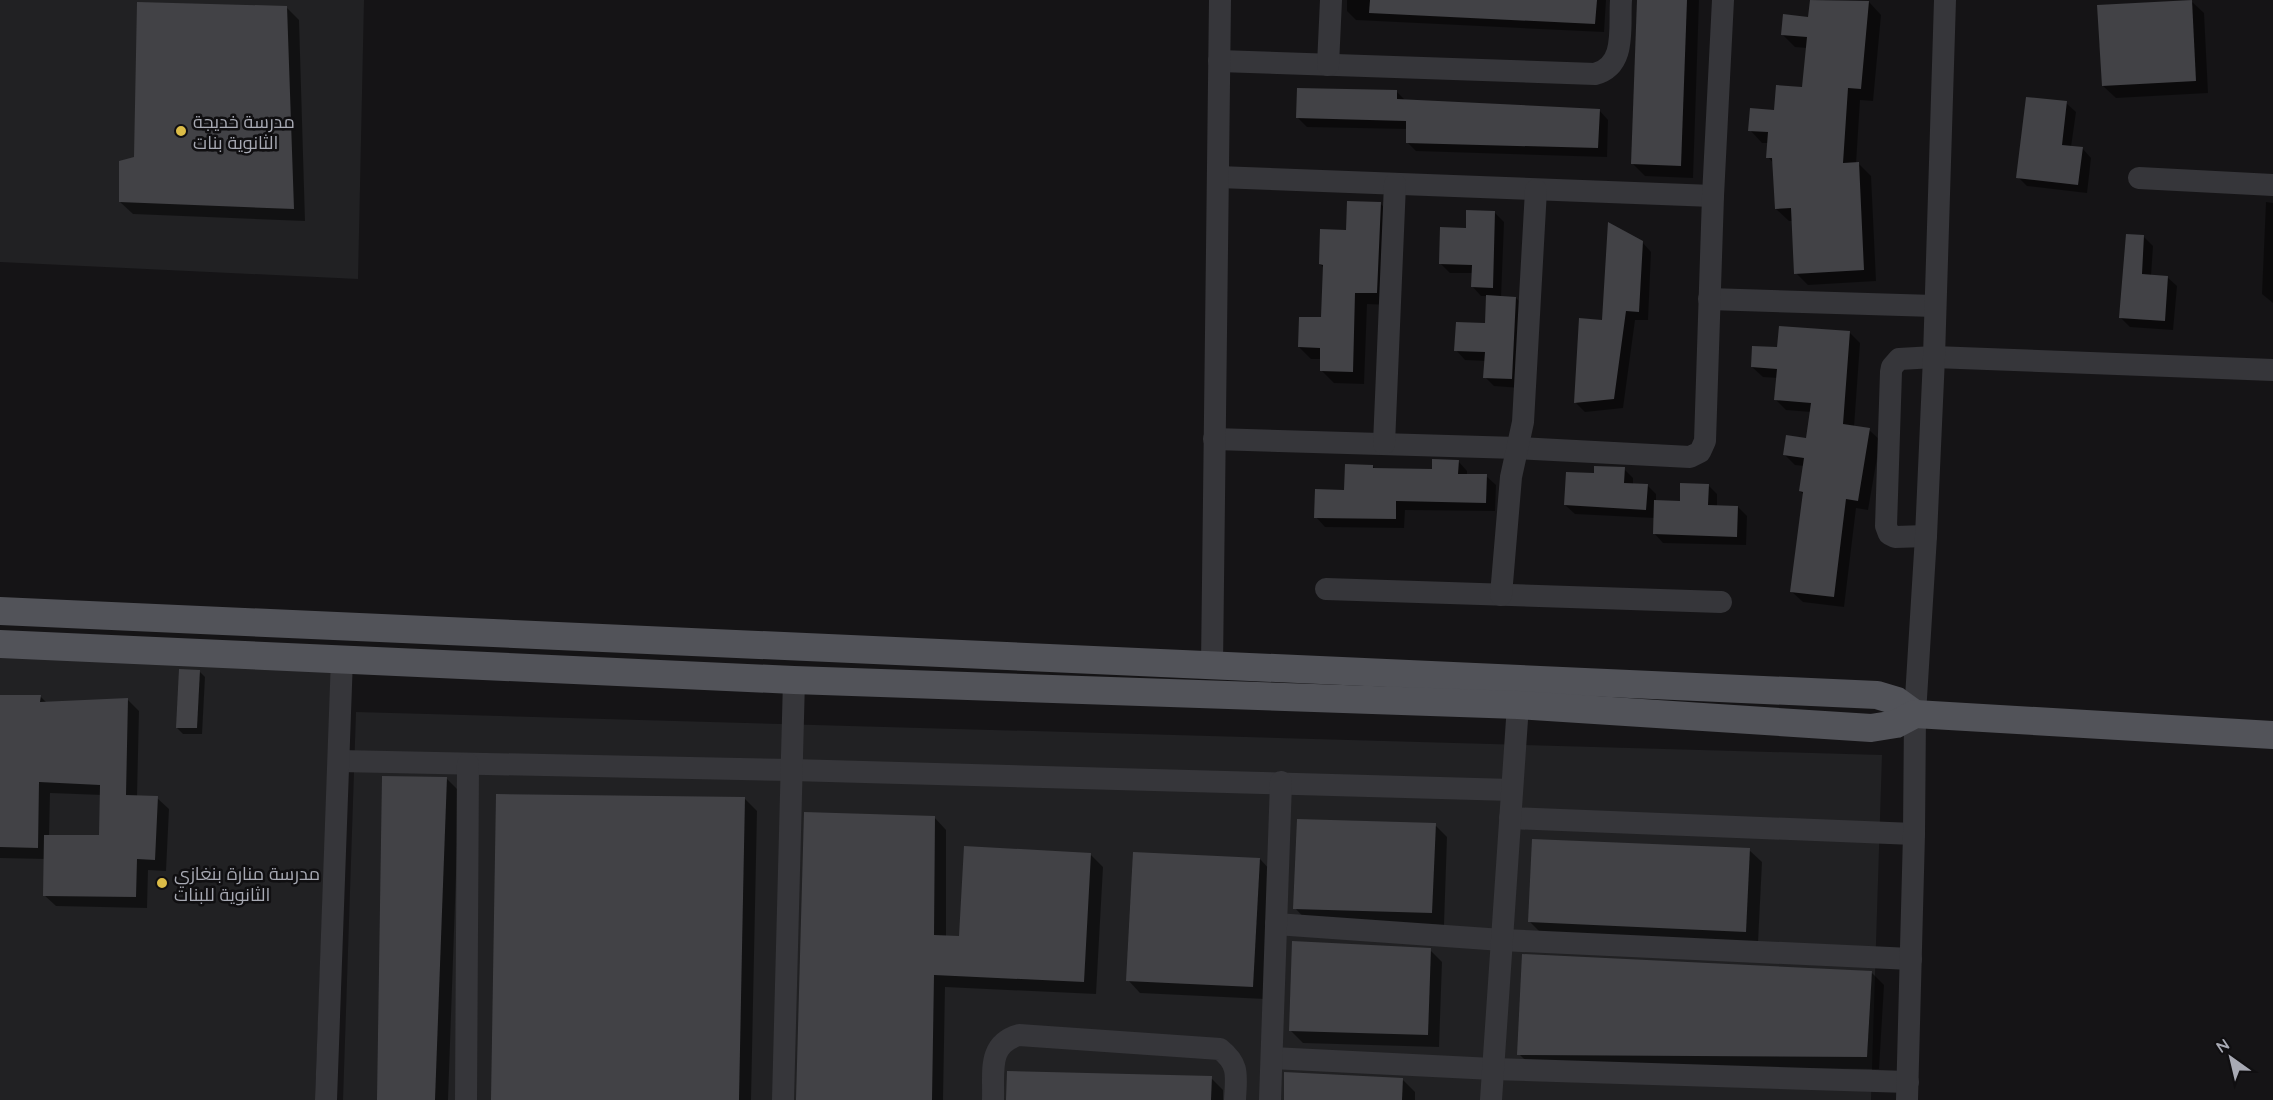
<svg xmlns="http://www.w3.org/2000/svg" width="2273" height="1100" font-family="Quicksand,Cairo,sans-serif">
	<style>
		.built { fill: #212123 }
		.shadow { fill: #0007; fill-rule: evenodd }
		.building { fill: #424246 }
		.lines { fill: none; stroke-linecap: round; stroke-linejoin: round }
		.minor { stroke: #36363a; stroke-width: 22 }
		.major { stroke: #525359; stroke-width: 28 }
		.poi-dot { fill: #dcbc47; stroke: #100f11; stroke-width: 2 }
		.labels { text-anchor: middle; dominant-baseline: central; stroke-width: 5; stroke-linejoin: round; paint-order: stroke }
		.poi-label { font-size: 18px; fill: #a8aab4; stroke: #100f11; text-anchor: start }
	</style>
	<rect width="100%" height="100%" fill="#151416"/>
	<g class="built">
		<path d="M0 0H364L358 279 0 262Z"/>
		<path d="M0 653 332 666 315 1100H0Z"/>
		<path d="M356 712 1882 755 1871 1100H343Z"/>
	</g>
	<g class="shadow">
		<path d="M1347 0H1606L1604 32 1356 20 1347 11Z"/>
		<path d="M1639 0H1699L1693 178 1645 176 1632 163Z"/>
		<path d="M1811 0 1869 2 1881 15 1873 101 1860 100 1856 164H1859L1871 176 1876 281 1808 285 1796 273 1793 221H1789L1776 209 1774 164 1768 157V143H1762L1750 130 1804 88 1807 48 1795 47 1782 34 1810 18Z"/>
		<path d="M2191 1 2204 13 2208 93 2116 98 2103 86Z"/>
		<path d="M286 7 299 20 305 221 133 214 120 202 135 159Z"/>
		<path d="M1397 92 1406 101 1599 110 1608 120 1607 157 1416 151 1407 142 1408 129 1307 127 1298 118Z"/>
		<path d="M2066 103 2076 112 2071 147 2082 148 2091 158 2087 193 2027 186 2018 177Z"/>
		<path d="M2266 202 2273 203V303L2262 294Z"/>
		<path d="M1380 203 1392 216 1389 305 1367 304 1364 384 1334 383 1321 370 1322 359H1311L1299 347 1323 319 1324 268 1320 264 1347 232Z"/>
		<path d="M1495 213 1504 222 1501 298H1516L1525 307 1521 388 1494 386 1485 377 1486 361 1465 360 1456 350 1486 325 1488 296H1481L1472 286 1473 273H1450L1440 263 1467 229Z"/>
		<path d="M2144 237 2153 246 2151 276 2167 277 2177 286 2173 330 2130 327 2121 318Z"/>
		<path d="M1642 242 1651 252 1648 320H1635L1623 408 1585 412 1576 403 1581 320 1603 322Z"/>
		<path d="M1849 332 1860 343 1854 427 1869 430 1880 440 1868 510 1856 508 1844 607 1803 602 1792 592 1804 495 1800 491 1804 466 1795 465 1784 454 1807 440 1811 412 1786 410 1776 400 1778 378 1763 377 1752 367 1779 349Z"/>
		<path d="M1458 461 1467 471V475L1486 476 1496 485 1495 511 1405 510 1404 528 1325 527 1316 517 1373 466 1376 470 1433 471Z"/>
		<path d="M1624 469 1633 478V485H1647L1656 494V502L1681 503 1708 485 1717 494V506L1738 507 1747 516 1746 545 1663 543 1654 533 1655 518 1575 514 1565 505 1595 475Z"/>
		<path d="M199 671 205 677 202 734H183L177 728Z"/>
		<path d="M40 696 47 703 128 700 139 711 137 797 157 798 169 809 166 871 148 870 147 908 56 906 44 895 45 859 0 858V697ZM50 793 102 795 101 837H49Z"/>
		<path d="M446 778 459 791 448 1100H378Z"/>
		<path d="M744 798 757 811 751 1100H492Z"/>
		<path d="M934 817 946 830V937H960L1090 854 1103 867 1096 994 945 987 943 1100H798Z"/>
		<path d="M1435 825 1447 837 1444 925 1307 921 1295 908Z"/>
		<path d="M1749 850 1762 862 1758 943 1542 934 1529 921Z"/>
		<path d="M1260 859 1272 872 1265 999 1140 993 1128 980Z"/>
		<path d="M1430 950 1442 962 1439 1047 1303 1043 1290 1030Z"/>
		<path d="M1871 972 1884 985 1879 1069 1531 1066 1519 1054Z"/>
		<path d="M1211 1078 1223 1090V1100H1008Z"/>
		<path d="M1403 1080 1415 1092V1100H1285Z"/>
	</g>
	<g class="building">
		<path d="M1370 0H1597L1595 24 1369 13Z"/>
		<path d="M1637 0H1687L1681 166 1631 164Z"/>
		<path d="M1810 0 1869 1 1861 89 1848 88 1843 163 1859 162 1864 270 1794 274 1791 208 1775 209 1772 158H1766L1768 132 1748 131 1750 108 1774 110 1776 85 1802 87 1807 37 1781 35 1783 14 1808 17Z"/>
		<path d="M2192 0 2196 81 2102 86 2097 5Z"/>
		<path d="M137 2 287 6 294 209 119 202V161L134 157Z"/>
		<path d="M1297 88 1397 90V99L1600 109 1598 148 1406 143V121L1296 118Z"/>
		<path d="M2026 97 2067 101 2062 145 2083 147 2078 185 2016 178Z"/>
		<path d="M1347 201 1381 202 1377 293H1355L1353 372 1320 371V348L1298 347 1299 317H1321L1323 265 1319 264 1320 229 1346 230Z"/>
		<path d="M1466 210 1495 211 1493 288 1471 287 1472 265 1439 264 1440 227 1466 228Z"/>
		<path d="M1608 222 1643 241 1639 312 1626 311 1614 399 1574 403 1579 318 1602 320Z"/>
		<path d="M2126 234 2144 235 2142 274 2168 276 2165 321 2119 318Z"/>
		<path d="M1486 295 1516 297 1512 379 1483 378 1485 352 1454 351 1456 322 1485 323Z"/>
		<path d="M1779 326 1850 331 1843 424 1870 428 1858 501 1846 499 1834 597 1790 592 1803 492 1799 491 1804 458 1783 455 1786 435 1806 438 1811 403 1774 400 1777 369 1751 367 1752 346 1777 347Z"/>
		<path d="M1432 459 1459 460 1458 474H1487L1486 503 1396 501V519L1314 518 1315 489 1344 490 1345 464 1373 465V468L1432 469Z"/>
		<path d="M1594 466 1625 467 1624 483 1648 484 1646 510 1564 505 1566 472 1594 473Z"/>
		<path d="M1680 483 1709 484 1708 505 1738 506 1737 537 1653 534 1654 500 1680 501Z"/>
		<path d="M179 669 200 670 197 728H176Z"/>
		<path d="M0 695H41L40 702 128 698 126 795 158 796 155 860 137 859 136 897 43 896 44 835H99L100 785 39 782 38 848 0 847Z"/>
		<path d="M382 776 447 777 435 1100H377Z"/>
		<path d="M496 794 745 797 739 1100H491Z"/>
		<path d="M804 812 935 816 934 935 959 936 964 846 1091 853 1084 982 934 975 932 1100H796Z"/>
		<path d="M1297 819 1436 823 1432 913 1293 909Z"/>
		<path d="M1532 839 1750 848 1746 932 1528 922Z"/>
		<path d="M1133 852 1260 858 1253 987 1126 981Z"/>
		<path d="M1292 941 1431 948 1428 1035 1289 1031Z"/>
		<path d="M1522 954 1872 971 1867 1057 1517 1055Z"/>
		<path d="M1007 1071 1212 1076 1211 1100H1006Z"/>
		<path d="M1284 1072 1403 1078 1402 1100H1284Z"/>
	</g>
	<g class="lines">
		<g class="minor">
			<path d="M1219 61 1595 74C1627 66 1619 27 1621 0"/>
			<path d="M1328 65 1331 0"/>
			<path d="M1218 177 1713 196"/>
			<path d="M2139 178 2273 185"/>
			<path d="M1709 299 1934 306"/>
			<path d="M1214 439 1517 448 1690 457 1700 452 1705 441 1713 196 1723 0"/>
			<path d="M1384 444 1395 184"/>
			<path d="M1926 536 1895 537 1889 534 1886 526 1891 372 1892 367 1899 359 1934 357 2273 370"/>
			<path d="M1326 589 1721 602"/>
			<path d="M1501 595 1511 477 1523 422 1536 190"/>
			<path d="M1212 665 1220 0"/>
			<path d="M339 761 792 770 1512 790"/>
			<path d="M1510 818 1914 834"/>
			<path d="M1276 924 1502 940 1911 959"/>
			<path d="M1272 1058 1493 1069 1908 1082"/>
			<path d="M326 1100 342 658"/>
			<path d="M466 1100 468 764"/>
			<path d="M783 1100 794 680"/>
			<path d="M993 1100C994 1072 987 1044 1019 1035L1220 1049C1240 1065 1236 1076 1235 1100"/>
			<path d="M1270 1100 1281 782"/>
			<path d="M1491 1100 1518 705"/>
			<path d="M1907 1100 1914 834 1915 714 1926 536 1934 357 1945 0"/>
		</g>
		<g class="major">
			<path d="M0 611 1877 695 1897 701 1915 714"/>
			<path d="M0 644 794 680 1518 705 1871 728 1896 724 1915 714 2273 735"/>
		</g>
	</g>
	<g class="poi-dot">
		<circle cx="181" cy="131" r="6"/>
		<circle cx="162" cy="883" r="6"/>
	</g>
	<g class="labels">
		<g class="poi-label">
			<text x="193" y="121">مدرسة خديجة<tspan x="193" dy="21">الثانوية بنات</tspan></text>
			<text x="174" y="873">مدرسة منارة بنغازي<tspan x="174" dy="21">الثانوية للبنات</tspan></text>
		</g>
	</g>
	<g transform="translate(2231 1058) rotate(326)" stroke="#100f11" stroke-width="4.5" paint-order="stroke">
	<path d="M0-4.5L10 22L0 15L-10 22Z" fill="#a8aab4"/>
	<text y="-9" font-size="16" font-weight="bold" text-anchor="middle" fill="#a8aab4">N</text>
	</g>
</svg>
